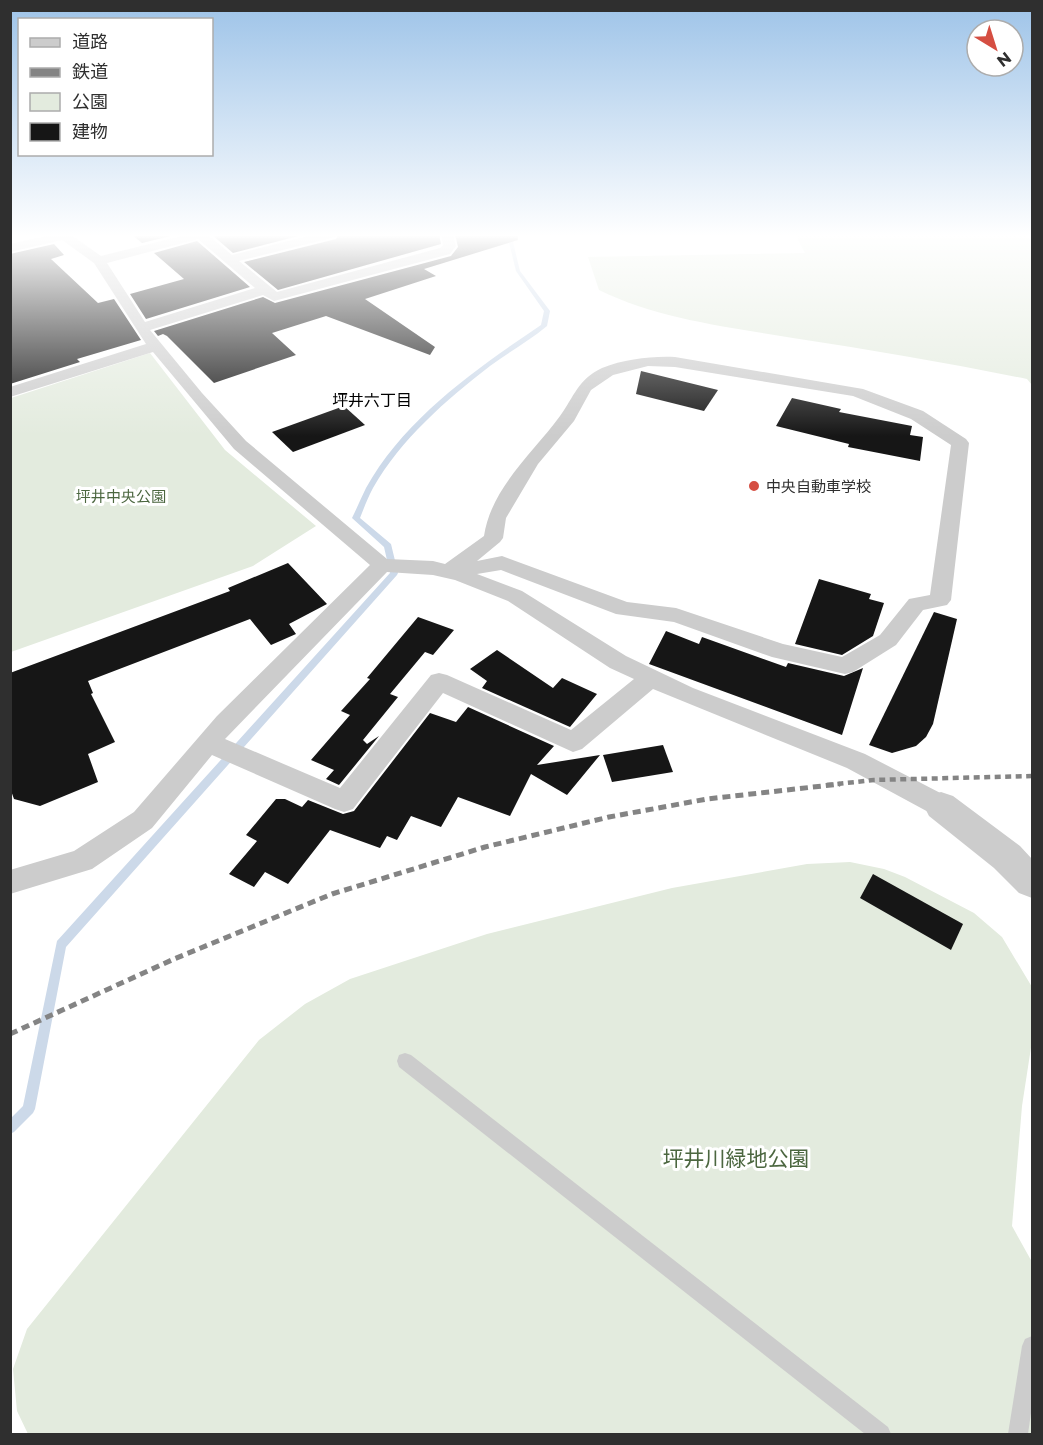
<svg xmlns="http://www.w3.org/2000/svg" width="1043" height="1445" font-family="Montserrat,'Noto Sans JP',sans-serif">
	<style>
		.green { fill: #e3ebde }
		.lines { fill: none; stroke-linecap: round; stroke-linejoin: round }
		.stream { fill: #ccd9e9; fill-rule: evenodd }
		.building { fill: #161616 }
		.service { fill: #ccc; fill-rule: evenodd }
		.minor { fill: #ccc; fill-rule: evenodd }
		.tertiary { fill: #ccc; fill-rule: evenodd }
		.rail-far1 { stroke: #848484; stroke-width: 4.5; stroke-dasharray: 6 4.5; stroke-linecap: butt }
		.rail { stroke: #848484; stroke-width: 5; stroke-dasharray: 8 5; stroke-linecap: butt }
		.poi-dot { fill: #d54e42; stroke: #fff; stroke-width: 2 }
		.labels { text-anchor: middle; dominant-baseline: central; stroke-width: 6; stroke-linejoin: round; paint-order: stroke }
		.far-poi-label { font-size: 15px; fill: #2f2f2f; stroke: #fff; text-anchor: start }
		.far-park-label { font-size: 15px; fill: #4c6740; stroke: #fff }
		.far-neighbourhood-label { font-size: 16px; fill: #000; stroke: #fff }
		.near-park-label { font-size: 21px; fill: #4c6740; stroke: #fff }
	</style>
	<rect width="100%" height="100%" fill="#fff"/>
	<g class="green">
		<path d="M795 234H1024L1032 240V385L1027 379C949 363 871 350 793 338 728 327 658 319 599 290L588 257 805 253Z"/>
		<path d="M150 353 225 450 316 526 253 566 11 652V398Z"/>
		<path d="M850 862 884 869 905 877 974 913 1002 937 1032 987V1041L1022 1106 1012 1226 1032 1262V1434H28L17 1411 13 1369 27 1329 259 1040 305 1004 350 979 487 934 672 888 807 864Z"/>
	</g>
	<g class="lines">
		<path class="stream" d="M507 234H511L520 271 550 311 547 326C529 341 509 352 490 366 446 400 401 439 373 488 368 497 364 508 360 518L391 544 398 573 397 575 66 947 35 1109 33 1113 14 1132 10 1134V1119L23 1106 57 941 390 573 384 547 352 518C357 508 361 498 366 488 405 418 476 369 541 325L544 311 516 271Z"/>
	</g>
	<g class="building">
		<path d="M131 234H179L142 243Z"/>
		<path d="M211 234H306L233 253Z"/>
		<path d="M339 234H439L441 244 278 290 244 262 336 239Z"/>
		<path d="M455 234H517L518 240 424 269 436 276 365 299 435 347 430 355 326 316 272 333 296 355 214 383 167 336 163 334 158 336 154 331 263 297 275 303 451 256 458 247Z"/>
		<path d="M197 241 250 287 146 319 130 294 184 279 154 253Z"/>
		<path d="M54 244 64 255 51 259 98 303 114 299 141 340 77 359 80 362 10 384V254Z"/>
		<path d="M641 371 718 390 704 411 636 394Z"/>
		<path d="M792 398 841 409 839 412 912 426 910 435 923 437 920 461 848 447 849 444 776 426Z"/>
		<path d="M344 406 365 425 293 452 272 432Z"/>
		<path d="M288 563 327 604 289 624 296 634 271 645 250 619 88 681 93 693 91 694 115 742 88 754 98 782 40 806 14 799 10 788V673L230 591 228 588Z"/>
		<path d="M819 579 871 594 869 599 884 603 873 636 842 655 795 644Z"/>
		<path d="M934 612 957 619 933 724 926 737 916 746 892 753 869 745Z"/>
		<path d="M418 617 454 630 433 655 425 652 390 694 398 697 363 740 367 744 379 736 339 785 326 779 334 770 311 760 350 715 341 711 370 679 367 678Z"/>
		<path d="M666 631 699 644 702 637 786 667 788 663 844 676 863 668 842 735 649 664Z"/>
		<path d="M497 650 553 688 562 678 597 694 570 727 482 688 487 681 470 669Z"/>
		<path d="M468 707 554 746 537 765 600 755 567 795 531 774 510 816 458 797 441 827 411 816 397 840 387 836 380 848 330 830 288 884 265 872 254 887 229 874 257 841 246 835 276 799H285L302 807 308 800 343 814 354 811 430 713 456 722Z"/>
		<path d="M663 745 673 772 612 782 603 755Z"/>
		<path d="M873 874 963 924 951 950 860 898Z"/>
	</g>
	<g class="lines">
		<g class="service">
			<path d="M405 1053 411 1055 888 1427 891 1434H865L399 1067 397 1061 399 1055Z"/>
			<path d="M1032 1336V1406L1028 1434H1008L1022 1346 1025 1339Z"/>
		</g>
		<path class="minor" d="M54 234H76L74 237 101 256 189 234H207L232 255 316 234H337L335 237 239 261 277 292 440 248 443 245 441 234H453L456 246 450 254 274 301 263 295 150 330 202 393 246 441 387 559 433 561 445 564 484 536C491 488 533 453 560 416 574 397 578 379 602 368 625 359 651 356 675 357L863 389 923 411 966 439 969 443 951 600 947 605 923 610 896 645 853 672 845 674 772 657 674 622 616 614 501 570 477 574 522 591 626 656 693 688 865 754 950 798 954 806 950 814 941 817 932 814 847 768 653 689 582 749 573 752 443 693 353 809 344 812 335 809 212 755 152 828 92 869 10 894V870L74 851 134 812 217 716 370 565 234 449 153 352 10 397V387L146 344 94 263 62 240 10 252V244ZM198 239 255 288 145 322 107 263ZM648 366 675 367 853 396 911 419 951 445 930 595 909 599 880 635 842 657 783 644 676 608 627 602 502 556 477 561 500 542 503 538 506 518 538 464 574 421 591 390 613 375ZM387 572 433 575 455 580 508 601 610 668 634 679 571 730 447 675 439 673 431 675 340 788 225 739Z"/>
		<path class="tertiary" d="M941 792 953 796 1020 846 1032 859V898L1019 893 994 868 929 816 924 806 929 796Z"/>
		<path class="rail-far1" d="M827 785 874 780 1032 776"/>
		<path class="rail" d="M10 1034 174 959 332 894 485 847 609 817 707 799 840 784"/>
	</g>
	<linearGradient id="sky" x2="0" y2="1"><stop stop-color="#9dc3e8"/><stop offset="0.54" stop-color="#fff"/><stop offset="1" stop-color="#fff" stop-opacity="0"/></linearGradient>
	<rect width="1043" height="436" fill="url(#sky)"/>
	<circle class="poi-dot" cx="754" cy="486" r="6"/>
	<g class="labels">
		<g class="far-poi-label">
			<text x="766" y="486">中央自動車学校</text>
		</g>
		<g class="far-park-label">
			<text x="121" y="496">坪井中央公園</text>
		</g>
		<g class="far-neighbourhood-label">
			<text x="372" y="400">坪井六丁目</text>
		</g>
		<g class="near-park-label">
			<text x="736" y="1158">坪井川緑地公園</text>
		</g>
	</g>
	<rect width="1043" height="1445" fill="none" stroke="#2f2f2f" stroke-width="24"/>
	<rect x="18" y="18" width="195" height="138" fill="#ffffff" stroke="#acacac" stroke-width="1.5"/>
	<rect x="30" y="38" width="30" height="9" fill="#cccccc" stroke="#acacac" stroke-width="1.5"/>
	<text x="72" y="48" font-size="18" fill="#2f2f2f">道路</text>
	<rect x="30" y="68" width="30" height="9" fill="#848484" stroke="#acacac" stroke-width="1.5"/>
	<text x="72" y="78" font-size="18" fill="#2f2f2f">鉄道</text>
	<rect x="30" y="93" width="30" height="18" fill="#e3ebde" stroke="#acacac" stroke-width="1.5"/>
	<text x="72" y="108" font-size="18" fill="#2f2f2f">公園</text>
	<rect x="30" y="123" width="30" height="18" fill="#161616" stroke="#acacac" stroke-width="1.5"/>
	<text x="72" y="138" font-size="18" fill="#2f2f2f">建物</text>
	<g transform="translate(995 48) rotate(142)"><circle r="28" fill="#ffffff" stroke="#acacac" stroke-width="1.5"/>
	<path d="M0-4.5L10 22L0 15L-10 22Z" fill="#d54e42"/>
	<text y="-9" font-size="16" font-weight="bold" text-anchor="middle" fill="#2f2f2f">N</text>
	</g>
</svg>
